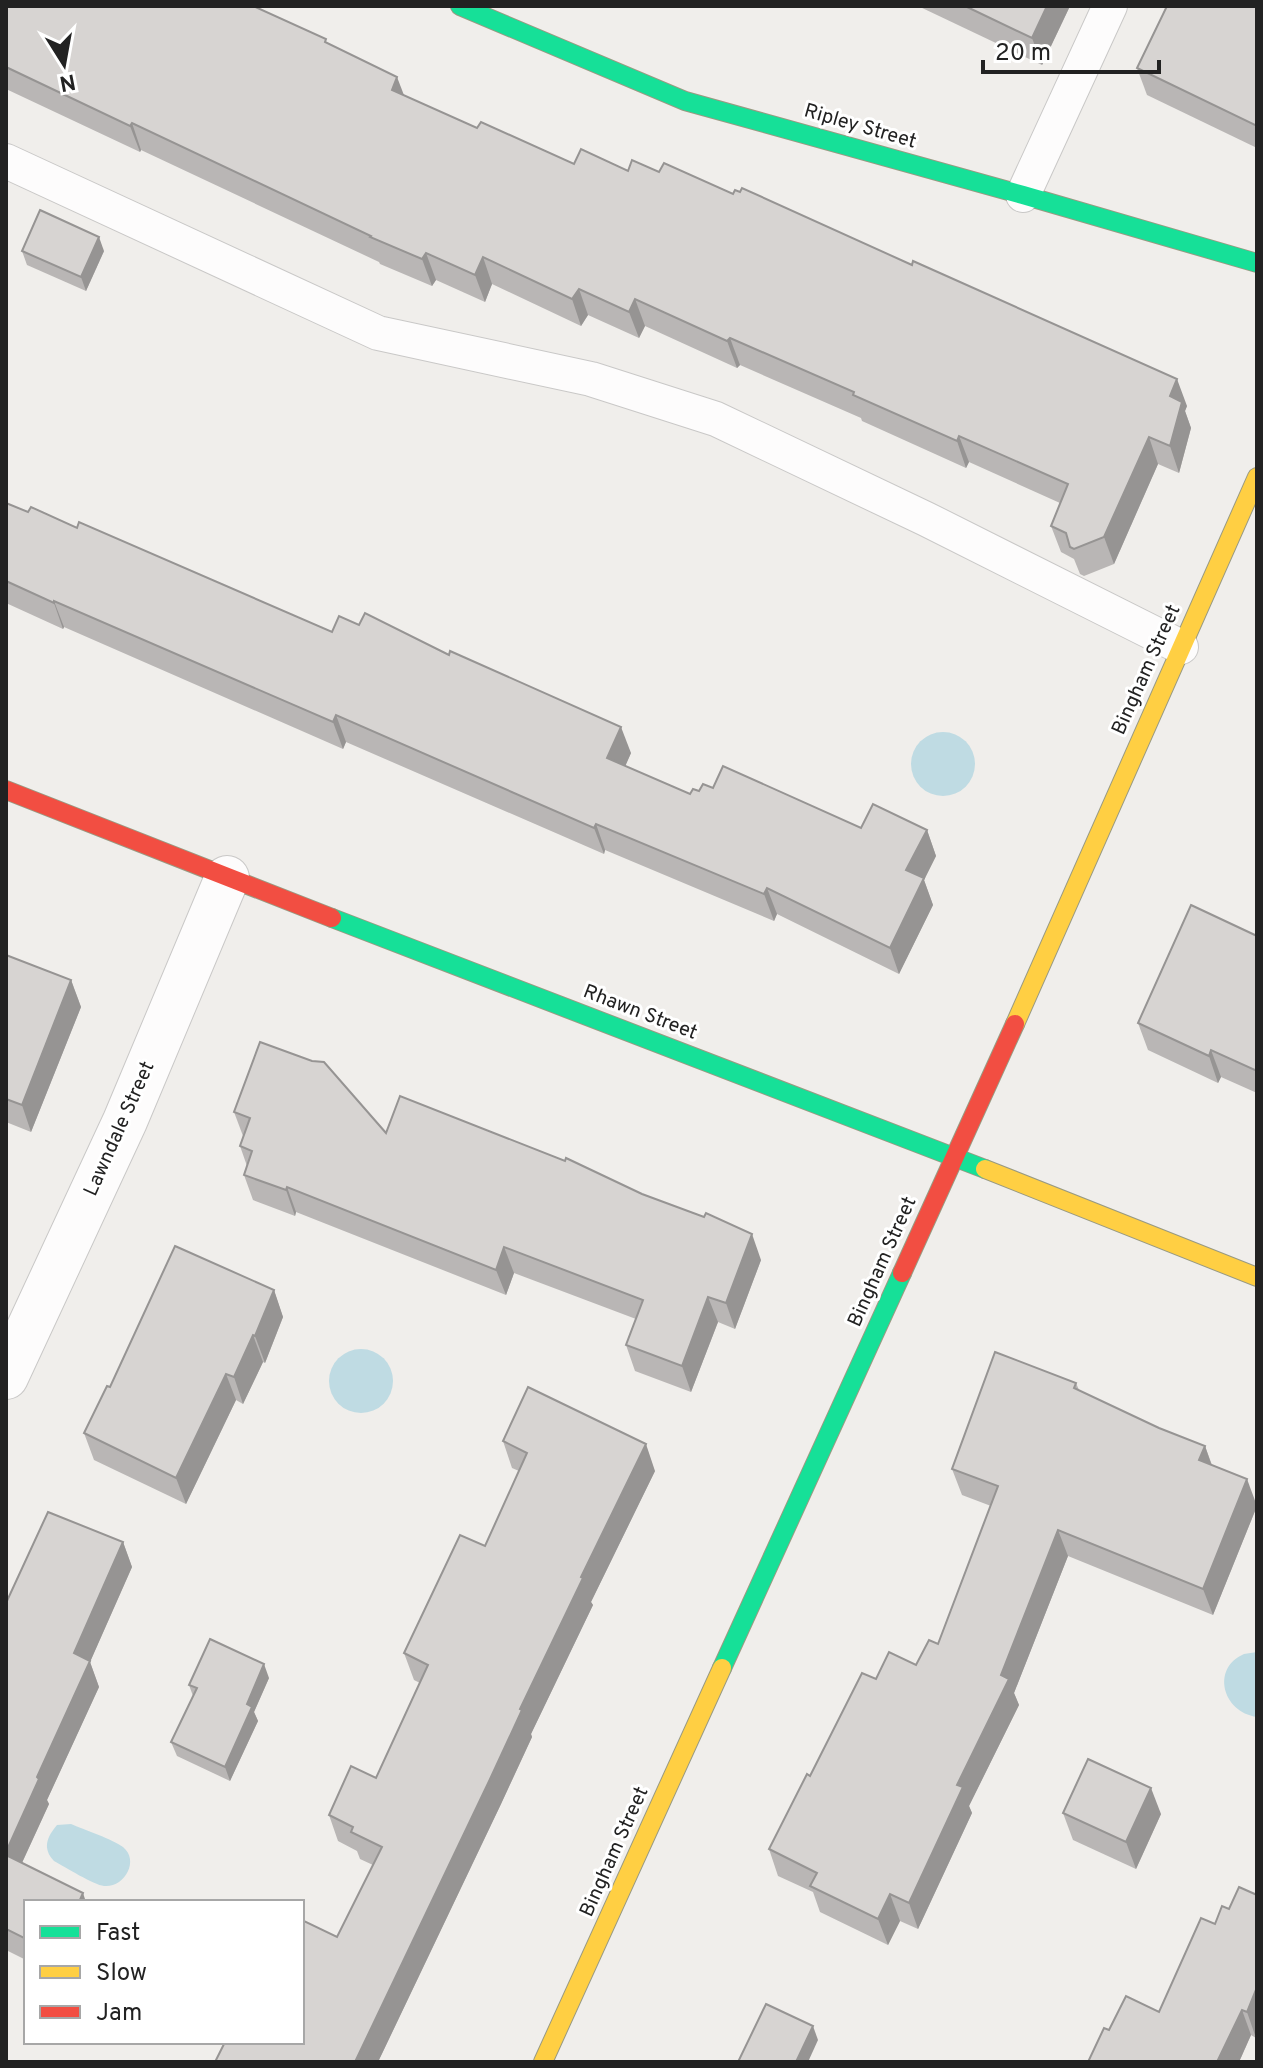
<svg xmlns="http://www.w3.org/2000/svg" width="1263" height="2068" font-family="Overpass,sans-serif">
	<style>
		.water { fill: #bfdbe3 }
		.lines { fill: none; stroke-linecap: round; stroke-linejoin: round }
		.lane-casing { stroke: #c9c8c7; stroke-width: 36 }
		.street-casing { stroke: #c9c8c7; stroke-width: 46 }
		.fast-casing { stroke: #999a82; stroke-width: 20 }
		.slow-casing { stroke: #999a82; stroke-width: 20 }
		.jam-casing { stroke: #999a82; stroke-width: 20 }
		.lane { stroke: #fdfcfc; stroke-width: 34 }
		.street { stroke: #fdfcfc; stroke-width: 44 }
		.fast { stroke: #16e098; stroke-width: 18 }
		.slow { stroke: #ffcf43; stroke-width: 18 }
		.jam { stroke: #f24e42; stroke-width: 18 }
		.wall { fill: #b9b6b5 }
		.shaded-wall { fill: #969493 }
		.building { fill: #d7d4d2; stroke: #969493; stroke-width: 2 }
		.labels { text-anchor: middle; dominant-baseline: central; stroke-width: 6; stroke-linejoin: round; paint-order: stroke }
		.street-label { font-size: 20px; fill: #222; stroke: #fff }
	</style>
	<rect width="100%" height="100%" fill="#f0eeeb"/>
	<g class="water">
		<circle cx="943" cy="764" r="32"/>
		<circle cx="361" cy="1381" r="32"/>
		<path d="M1257 1652V1717C1222 1712 1211 1668 1244 1654 1248 1653 1253 1653 1257 1652Z"/>
		<path d="M71 1824C83 1829 114 1840 123 1847 140 1861 124 1888 104 1886 94 1885 65 1867 54 1861 42 1848 47 1837 57 1825Z"/>
	</g>
	<g class="lines">
		<g class="lane-casing">
			<g id="lane">
				<path d="M6 161 378 333 591 379 716 419 926 519 1181 647"/>
				<path d="M1023 195 1110 6"/>
			</g>
		</g>
		<g class="street-casing">
			<path id="street" d="M6 1377 125 1121 227 878"/>
		</g>
		<g class="fast-casing">
			<g id="fast">
				<path d="M460 6 685 101 1023 195 1257 263"/>
				<path d="M332 918 985 1169"/>
				<path d="M722 1668 902 1273"/>
			</g>
		</g>
		<g class="slow-casing">
			<g id="slow">
				<path d="M1015 1024 1257 477"/>
				<path d="M985 1169 1257 1277"/>
				<path d="M543 2062 722 1668"/>
			</g>
		</g>
		<g class="jam-casing">
			<g id="jam">
				<path d="M6 790 332 918"/>
				<path d="M902 1273 1015 1024"/>
			</g>
		</g>
		<use href="#lane" class="lane"/>
		<use href="#street" class="street"/>
		<use href="#fast" class="fast"/>
		<use href="#slow" class="slow"/>
		<use href="#jam" class="jam"/>
	</g>
	<g class="wall">
		<path d="M6 6 328 43 404 95 477 128 574 164 628 171 659 172 1187 406 1185 411 1191 428 1179 473 1158 464 1114 564 1084 576 1080 574 1074 559 1061 552 1051 526 1060 503 969 462 966 468 862 421 861 418 740 365 737 368 645 326 639 338 588 315 581 326 492 284 485 302 436 280 432 286 380 264 379 262 141 150 140 152 6 89Z"/>
		<path d="M918 6H1070L1042 65Z"/>
		<path d="M1257 6V148L1147 95 1137 68Z"/>
		<path d="M22 251H104L86 291 27 265Z"/>
		<path d="M6 503 28 512 77 528 631 753 625 766 690 794 713 788 861 828 927 830 936 856 924 880 933 905 899 974 777 914 774 921 605 850 604 854 346 742 343 749 64 627 63 629 6 603Z"/>
		<path d="M1257 936V1093L1221 1077 1218 1083 1148 1050 1138 1023Z"/>
		<path d="M6 955 71 980 81 1007 31 1132 6 1122Z"/>
		<path d="M234 1112 386 1133 761 1260 735 1329 718 1322 691 1392 635 1371 626 1345 636 1319 514 1273 506 1295 296 1212 295 1216 253 1200 244 1175 247 1166 240 1146 243 1136Z"/>
		<path d="M274 1290 283 1317 265 1363 263 1362 243 1404 236 1400 186 1504 94 1460 84 1433 110 1387Z"/>
		<path d="M1076 1383 1079 1390 1159 1428 1205 1446 1212 1465 1257 1506 1213 1615 1068 1556 1014 1693 1019 1705 969 1806 972 1813 918 1929 900 1921 888 1945 820 1912 813 1892 778 1876 769 1849 810 1776 876 1679 916 1665 938 1644 991 1506 962 1495 952 1469Z"/>
		<path d="M503 1441 655 1471 591 1602 593 1605 531 1734 532 1737 501 1804 378 2062H215L337 1937 373 1865 360 1859 357 1851 338 1841 329 1815 376 1778 420 1683 414 1680 404 1653 485 1546 519 1471 512 1468Z"/>
		<path d="M123 1542 132 1567 90 1662 99 1687 47 1800 49 1804 22 1863 26 1902V1960L6 1950V1603Z"/>
		<path d="M269 1678 254 1712 258 1721 230 1781 177 1756 171 1742 193 1696 189 1685Z"/>
		<path d="M1063 1813 1161 1814 1136 1869 1073 1840Z"/>
		<path d="M1257 1895V2036L1256 2038 1251 2035 1239 2062H1088L1109 2030 1159 2012 1215 1924 1229 1909Z"/>
	</g>
	<g class="shaded-wall">
		<path d="M1047 6H1070L1042 65 1032 38Z"/>
		<path d="M397 77 407 103 392 90Z"/>
		<path d="M132 123 141 150 140 152 130 126Z"/>
		<path d="M99 237 104 251 86 291 81 277Z"/>
		<path d="M426 253 436 280 432 286 422 259Z"/>
		<path d="M483 257 492 284 485 302 475 275Z"/>
		<path d="M579 289 588 315 581 326 572 299Z"/>
		<path d="M635 299 645 326 639 338 629 312Z"/>
		<path d="M730 338 740 365 737 368 727 341Z"/>
		<path d="M1177 379 1187 406 1185 411 1191 428 1179 473 1170 446V396Z"/>
		<path d="M959 436 969 462 966 468 957 441Z"/>
		<path d="M1149 437 1158 464 1114 564 1104 537Z"/>
		<path d="M54 601 64 627 63 629 54 603Z"/>
		<path d="M336 715 346 742 343 749 333 722Z"/>
		<path d="M621 727 631 753 617 785 607 758Z"/>
		<path d="M596 824 605 850 604 854 594 828Z"/>
		<path d="M927 830 936 856 924 880 933 905 899 974 890 948 906 870Z"/>
		<path d="M767 888 777 914 774 921 764 894Z"/>
		<path d="M71 980 81 1007 31 1132 22 1105Z"/>
		<path d="M1211 1050 1221 1077 1218 1083 1209 1056Z"/>
		<path d="M287 1187 296 1212 295 1216 286 1190Z"/>
		<path d="M752 1234 761 1260 735 1329 726 1303Z"/>
		<path d="M504 1247 514 1273 506 1295 496 1270Z"/>
		<path d="M274 1290 283 1317 265 1363 255 1336Z"/>
		<path d="M708 1297 718 1322 691 1392 682 1366Z"/>
		<path d="M253 1335 263 1362 243 1404 234 1377Z"/>
		<path d="M226 1374 236 1400 186 1504 176 1478Z"/>
		<path d="M646 1444 655 1471 591 1602 593 1605 531 1734 532 1737 501 1804 378 2062H355L581 1577Z"/>
		<path d="M1205 1446 1214 1472 1199 1460Z"/>
		<path d="M1247 1479 1257 1506 1213 1615 1203 1589Z"/>
		<path d="M1058 1530 1068 1556 1014 1693 1019 1705 969 1806 972 1813 918 1929 909 1903 957 1785Z"/>
		<path d="M123 1542 132 1567 90 1662 99 1687 47 1800 49 1804 14 1880 6 1857V1852L74 1653Z"/>
		<path d="M264 1664 269 1678 254 1712 258 1721 230 1781 225 1767 247 1704Z"/>
		<path d="M1151 1788 1161 1814 1136 1869 1126 1842Z"/>
		<path d="M83 1893 86 1902H79Z"/>
		<path d="M890 1894 900 1921 888 1945 878 1919Z"/>
		<path d="M1257 1987V2036L1256 2038 1247 2012Z"/>
		<path d="M1242 2010 1251 2035 1239 2062H1217Z"/>
		<path d="M813 2026 818 2040 808 2062H796Z"/>
	</g>
	<g class="building">
		<path d="M6 6H253L326 39 325 42 397 77 392 90 477 128 481 122 574 164 581 149 628 171 632 160 659 172 664 163 733 194 735 190 740 192 742 188 912 265 913 261 1177 379 1170 396 1182 402 1170 446 1149 437 1104 537 1074 549 1070 547 1066 533 1051 526 1068 484 959 436 957 441 853 395 854 392 730 338 727 341 635 299 629 312 579 289 572 299 483 257 475 275 426 253 422 259 370 237 371 236 132 123 130 126 6 67Z"/>
		<path d="M965 6H1047L1032 38Z"/>
		<path d="M1167 6H1257V126L1137 68Z"/>
		<path d="M40 210 99 237 81 277 22 251Z"/>
		<path d="M6 503 28 512 31 507 77 528 79 522 332 632 339 616 359 625 365 613 449 655 450 651 621 727 607 758 690 794 693 789 699 791 703 784 713 788 723 766 861 828 873 804 927 830 906 870 924 878 890 948 767 888 764 894 596 824 594 828 336 715 333 722 54 601V603L6 581Z"/>
		<path d="M1191 905 1257 936V1071L1211 1050 1209 1056 1138 1023Z"/>
		<path d="M6 955 71 980 22 1105 6 1099Z"/>
		<path d="M260 1042 312 1061 324 1062 386 1133 400 1096 565 1161 566 1158 642 1194 704 1217 706 1213 752 1234 726 1303 708 1297 682 1366 626 1345 643 1300 504 1247 496 1270 287 1187 286 1190 244 1175 252 1151 240 1146 250 1118 234 1112Z"/>
		<path d="M175 1246 274 1290 255 1336 253 1335 234 1377 226 1374 176 1478 84 1433 107 1386 110 1387Z"/>
		<path d="M995 1352 1076 1383 1074 1388 1159 1428 1205 1446 1199 1460 1247 1479 1203 1589 1058 1530 1001 1675 1009 1679 957 1785 963 1787 909 1903 890 1894 878 1919 810 1886 817 1873 769 1849 807 1774 810 1776 862 1673 876 1679 889 1652 916 1665 929 1640 938 1644 998 1486 952 1469Z"/>
		<path d="M528 1387 646 1444 581 1577 583 1578 520 1709 522 1710 491 1777 355 2062H215L225 2042H302V1920L337 1937 382 1847 351 1832 353 1827 329 1815 351 1766 376 1778 428 1665 404 1653 460 1535 485 1546 527 1453 503 1441Z"/>
		<path d="M48 1512 123 1542 74 1653 90 1661 37 1777 39 1779 6 1852V1603Z"/>
		<path d="M210 1639 264 1664 247 1704 252 1707 225 1767 171 1742 197 1688 189 1685Z"/>
		<path d="M1088 1759 1151 1788 1126 1842 1063 1813Z"/>
		<path d="M6 1855 83 1893 79 1902H26V1939L6 1929Z"/>
		<path d="M1239 1887 1257 1895V1987L1247 2012 1242 2010 1217 2062H1088L1104 2028 1109 2030 1126 1996 1159 2012 1201 1918 1215 1924 1222 1906 1229 1909Z"/>
		<path d="M766 2004 813 2026 796 2062H738Z"/>
	</g>
	<g class="labels">
		<g class="street-label">
			<text transform="translate(860 127) rotate(16)">Ripley Street</text>
			<text transform="translate(1147 670) rotate(-66)">Bingham Street</text>
			<text transform="translate(640 1013) rotate(21)">Rhawn Street</text>
			<text transform="translate(120 1129) rotate(-66)">Lawndale Street</text>
			<text transform="translate(883 1262) rotate(-66)">Bingham Street</text>
			<text transform="translate(615 1852) rotate(-66)">Bingham Street</text>
		</g>
	</g>
	<rect width="1263" height="2068" fill="none" stroke="#222222" stroke-width="16"/>
	<rect x="24" y="1900" width="280" height="144" fill="#ffffff" stroke="#a7a7a7" stroke-width="2"/>
	<rect x="40" y="1926" width="40" height="12" fill="#16e098" stroke="#a7a7a7" stroke-width="2"/>
	<text x="96" y="1940" font-size="24" fill="#222222">Fast</text>
	<rect x="40" y="1966" width="40" height="12" fill="#ffcf43" stroke="#a7a7a7" stroke-width="2"/>
	<text x="96" y="1980" font-size="24" fill="#222222">Slow</text>
	<rect x="40" y="2006" width="40" height="12" fill="#f24e42" stroke="#a7a7a7" stroke-width="2"/>
	<text x="96" y="2020" font-size="24" fill="#222222">Jam</text>
	<g transform="translate(64 64) rotate(169)" stroke="#ffffff" stroke-width="6" paint-order="stroke">
	<path d="M0-6L14 30L0 20L-14 30Z" fill="#222222"/>
	<text y="-12" font-size="22" font-weight="bold" text-anchor="middle" fill="#222222">N</text>
	</g>
	<path d="M983 60v12h176v-12" fill="none" stroke="#222222" stroke-width="4"/>
	<text x="995" y="60" font-size="24" fill="#222222" stroke="#ffffff" stroke-width="6" paint-order="stroke">20 m</text>
</svg>
